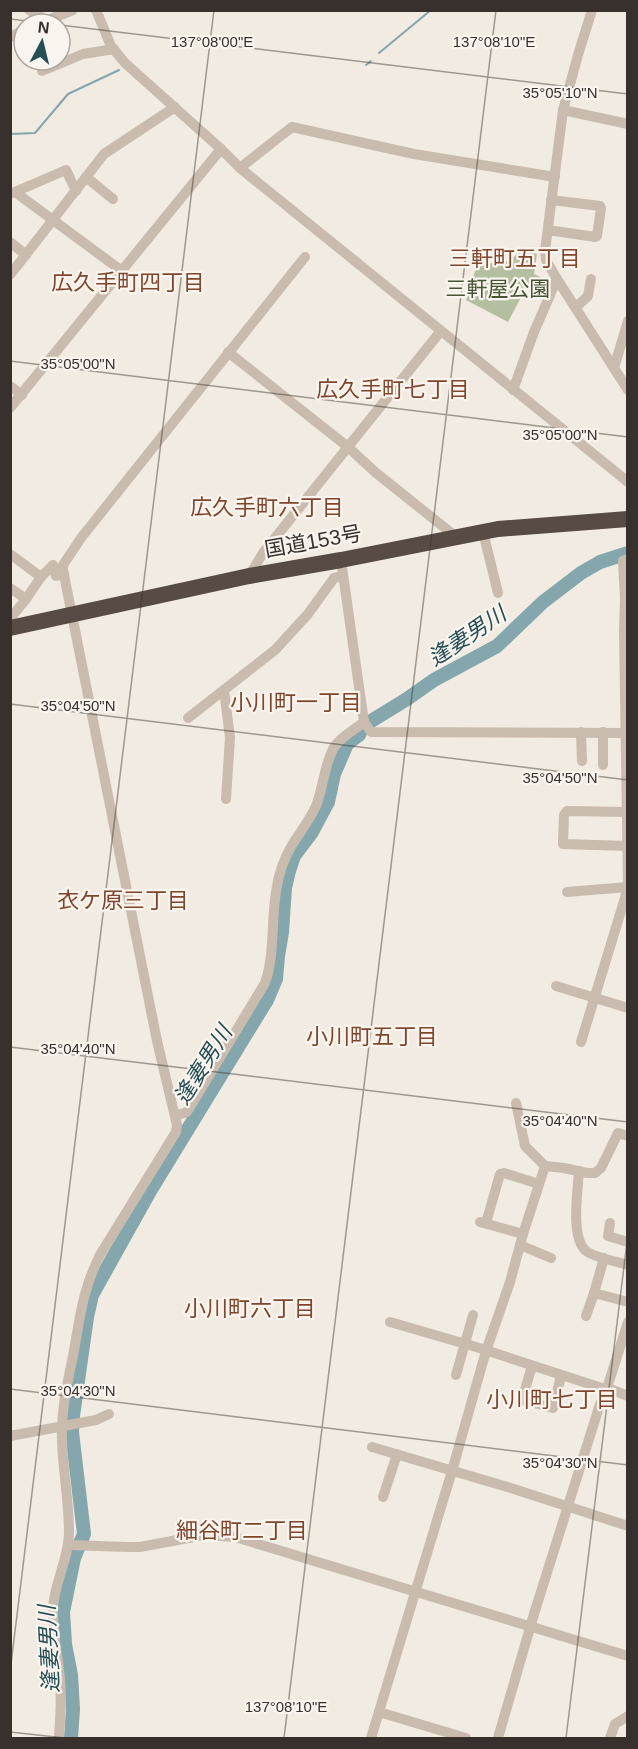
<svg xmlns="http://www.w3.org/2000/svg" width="638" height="1749" font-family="Arial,'Noto Sans JP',sans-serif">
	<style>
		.green { fill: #b4bfa2 }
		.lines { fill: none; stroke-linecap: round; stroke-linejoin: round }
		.stream { stroke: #83a7ac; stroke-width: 2 }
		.river { stroke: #83a7ac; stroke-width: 14 }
		.minor { stroke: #c9bcae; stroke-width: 10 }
		.highway { stroke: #584b44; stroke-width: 16 }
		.minor-bridge { stroke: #c9bcae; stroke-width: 10 }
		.ticks { fill: none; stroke: #38302c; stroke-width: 1.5; stroke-opacity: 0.45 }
		.labels { text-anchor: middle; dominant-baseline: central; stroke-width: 4.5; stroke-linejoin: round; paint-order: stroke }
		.park-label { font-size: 21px; fill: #455432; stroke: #f9f5ee }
		.street-label { font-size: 21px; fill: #38302c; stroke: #f9f5ee }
		.neighbourhood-label { font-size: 22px; fill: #7f462d; stroke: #f9f5ee }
		.water-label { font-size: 22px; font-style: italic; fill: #254f56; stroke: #f9f5ee }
		.ticks-label { font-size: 15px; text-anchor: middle; fill: #38302c; stroke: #f9f5ee; stroke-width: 4.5; stroke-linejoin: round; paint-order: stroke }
	</style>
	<rect width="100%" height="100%" fill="#f1ebe1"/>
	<path class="green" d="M522 250 537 254 534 274 549 281 545 291 527 286 508 322 466 300 477 265 509 261Z"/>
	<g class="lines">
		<g class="stream">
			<path d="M379 53 431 10"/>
			<path d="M366 65 371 61"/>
			<path d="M10 134 35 133 68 94 119 70"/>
		</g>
		<path class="river" d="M71 1738 73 1709 71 1675 65 1644 63 1612 74 1558 84 1534 72 1432 73 1416 87 1317 92 1295 150 1191 267 1000 276 979 278 956 282 932 285 888 289 871 294 856 312 832 328 802 334 774 347 744 359 735 363 726 407 699 434 680 497 646 543 602 581 573 600 562 628 553"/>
		<g class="minor">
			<path d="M29 10 46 20"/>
			<path d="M96 10 111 46 125 63 221 149 240 168 628 482"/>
			<path d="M592 10 578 55 563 110 545 251 546 260 557 279 628 390"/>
			<path d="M38 24 73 10"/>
			<path d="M10 37 24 30"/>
			<path d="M42 71 83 54 114 49"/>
			<path d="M563 110 628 124"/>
			<path d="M240 168 292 127 414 154 555 177"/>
			<path d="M86 177 113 199"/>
			<path d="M15 192 122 271"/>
			<path d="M10 194 66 170 76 191"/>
			<path d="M548 230 595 237 597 236 601 208 600 206 551 200"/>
			<path d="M10 242 26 255"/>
			<path d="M10 275 104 154 175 107"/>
			<path d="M576 307 588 296 591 279"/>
			<path d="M228 352 348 447 375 472 455 536"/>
			<path d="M614 368 628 321"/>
			<path d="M10 386 22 395"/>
			<path d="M513 390 534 332 557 279"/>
			<path d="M10 408 221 149"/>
			<path d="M483 532 498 593"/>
			<path d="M10 554 41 577"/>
			<path d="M341 560 364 722 371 732 628 733"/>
			<path d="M249 576 263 553 440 332"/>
			<path d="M10 588 26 599 10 619"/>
			<path d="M26 599 41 577 53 565 56 576 64 574"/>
			<path d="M625 599 623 561 628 559"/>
			<path d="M628 599H625L624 631 628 884"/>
			<path d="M224 690 230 738 226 799"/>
			<path d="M188 718 275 650 308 614 334 578 343 576"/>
			<path d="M581 732 582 761"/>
			<path d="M603 732V765"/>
			<path d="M626 812 567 811 564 815 563 844 628 846"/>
			<path d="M567 892 628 887"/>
			<path d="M556 986 628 1008"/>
			<path d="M581 1042 628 888"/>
			<path d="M516 1103 525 1146 545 1166"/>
			<path d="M175 1116 187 1112 265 983C275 954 271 922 276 892 278 876 283 860 292 845 300 832 309 821 316 806 323 788 324 767 333 749 339 738 354 730 364 722"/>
			<path d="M579 1171C578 1190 570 1237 586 1251 593 1257 618 1262 628 1265"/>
			<path d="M480 1222 523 1234"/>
			<path d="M486 1223 500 1174 504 1173 539 1184"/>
			<path d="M610 1223 608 1236 628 1242"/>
			<path d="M520 1245 551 1258"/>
			<path d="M604 1258 594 1293 628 1302"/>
			<path d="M586 1316 594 1293"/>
			<path d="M390 1322 476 1347 608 1390"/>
			<path d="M532 1366 522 1400 553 1408 561 1376"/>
			<path d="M456 1375 473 1315"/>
			<path d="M607 1388 628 1396"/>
			<path d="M608 1390 607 1388 628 1322"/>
			<path d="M96 1420 109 1414"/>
			<path d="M372 1447 514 1489 628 1526"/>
			<path d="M383 1497 397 1454"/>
			<path d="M69 1545 127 1547H140L204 1535 235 1537 628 1656"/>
			<path d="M379 1712 466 1738"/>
			<path d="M59 1738C60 1719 62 1699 60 1679 58 1655 52 1632 53 1607 55 1581 69 1558 69 1532 69 1501 63 1472 62 1441 61 1412 67 1384 73 1356 80 1318 82 1291 100 1255L176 1132 177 1125 157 1041 63 570V565L81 538 305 257"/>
			<path d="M371 1738 452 1471 486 1351 510 1282 523 1234 545 1166 564 1168 587 1173H595L601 1168 618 1133 628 1136"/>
			<path d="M498 1738 534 1614 600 1404 608 1390"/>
			<path d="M610 1738 615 1724 628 1716"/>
		</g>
		<path class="highway" d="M10 628 249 576 341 560 498 529 628 519"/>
		<path class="minor-bridge" d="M10 1436 96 1420"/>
	</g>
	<path class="ticks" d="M10 19 54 24M60 25 628 94M10 361 628 437M10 704 628 780M10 1047 628 1122M10 1389 628 1465M10 1672 214 10M10 1732 65 1738M284 1738 496 10M566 1738 628 1234"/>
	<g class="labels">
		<g class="park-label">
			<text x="498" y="288">三軒屋公園</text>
		</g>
		<g class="street-label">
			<text transform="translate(313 541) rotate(-10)">国道153号</text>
		</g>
		<g class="neighbourhood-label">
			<text x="515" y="258">三軒町五丁目</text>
			<text x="128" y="282">広久手町四丁目</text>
			<text x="393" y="389">広久手町七丁目</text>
			<text x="267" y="507">広久手町六丁目</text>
			<text x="296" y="702">小川町一丁目</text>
			<text x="123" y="900">衣ケ原三丁目</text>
			<text x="372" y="1036">小川町五丁目</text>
			<text x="250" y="1308">小川町六丁目</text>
			<text x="552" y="1399">小川町七丁目</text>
			<text x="242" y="1530">細谷町二丁目</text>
		</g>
		<g class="water-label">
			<text transform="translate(467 636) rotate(-34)">逢妻男川</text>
			<text transform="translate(203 1065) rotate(-58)">逢妻男川</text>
			<text transform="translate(49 1649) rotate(-93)">逢妻男川</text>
		</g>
	</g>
	<g class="ticks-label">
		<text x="212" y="47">137°08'00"E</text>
		<text x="494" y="47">137°08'10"E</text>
		<text x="560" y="98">35°05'10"N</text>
		<text x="78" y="369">35°05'00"N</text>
		<text x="560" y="440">35°05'00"N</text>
		<text x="78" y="711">35°04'50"N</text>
		<text x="560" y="783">35°04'50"N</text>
		<text x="78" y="1054">35°04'40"N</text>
		<text x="560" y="1126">35°04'40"N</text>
		<text x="78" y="1396">35°04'30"N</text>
		<text x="560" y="1468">35°04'30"N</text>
		<text x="286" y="1712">137°08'10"E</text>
	</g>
	<rect width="638" height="1749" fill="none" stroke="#38302c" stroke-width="24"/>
	<g transform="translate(42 42) rotate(7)"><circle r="28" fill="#f9f5ee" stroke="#aca6a0" stroke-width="1.5"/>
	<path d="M0-4.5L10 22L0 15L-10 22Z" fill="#254f56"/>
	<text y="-9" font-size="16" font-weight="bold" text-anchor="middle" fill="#38302c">N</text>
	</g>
</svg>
